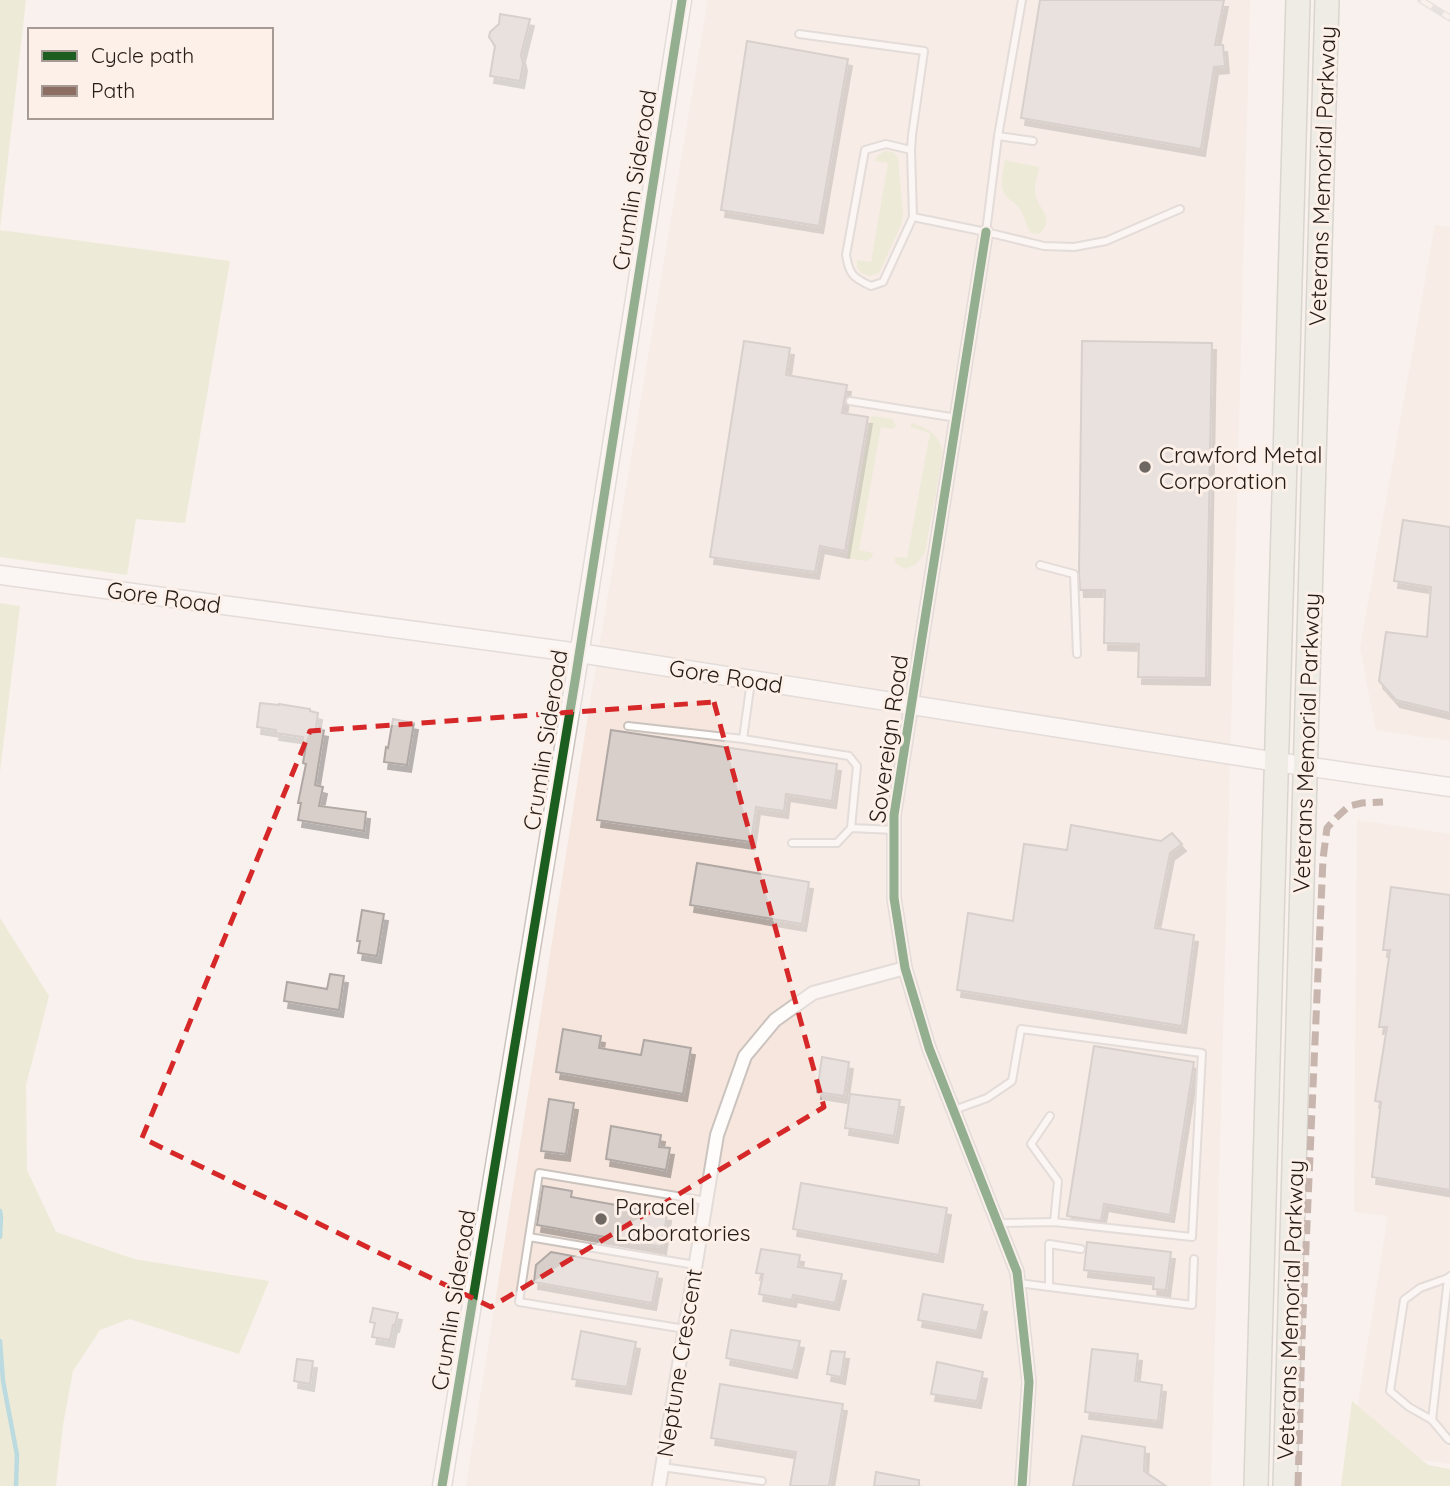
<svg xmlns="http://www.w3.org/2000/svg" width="1450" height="1486" font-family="Quicksand,sans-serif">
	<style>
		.industrial { fill: #f6e6dd }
		.green { fill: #e1e3bf }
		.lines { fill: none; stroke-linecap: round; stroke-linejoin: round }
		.stream { stroke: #71c1d0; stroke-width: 4.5 }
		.building { fill: #d8cfca; stroke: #b0a8a4; stroke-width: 2; filter: url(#shadow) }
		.lane-casing { stroke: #cbc3be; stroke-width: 10 }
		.street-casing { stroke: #cbc3be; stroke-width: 16 }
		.secondary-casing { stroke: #cbc3be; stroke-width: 21 }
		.highway-casing { stroke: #b5b5aa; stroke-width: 26 }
		.lane { stroke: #fefdfc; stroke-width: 6 }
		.street { stroke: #fefdfc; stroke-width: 12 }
		.secondary { stroke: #fefdfc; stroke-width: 18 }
		.highway { stroke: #e4e7de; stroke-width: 23 }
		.rail-casing { stroke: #d2cfce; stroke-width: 7 }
		.rail { stroke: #fcf0e9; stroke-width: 4.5; stroke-dasharray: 13; stroke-linecap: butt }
		.quiet { stroke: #8d6e63; stroke-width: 7; stroke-dasharray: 14 7; stroke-linecap: butt }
		.cycleway-casing { stroke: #fcf0e9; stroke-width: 13 }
		.cycleway { stroke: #1b5e20; stroke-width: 9 }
		.marked { fill: none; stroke: #d62828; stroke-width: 5; stroke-dasharray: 14 9; stroke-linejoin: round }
		.poi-dot { fill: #6f6761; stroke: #fcf0e9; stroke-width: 2.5 }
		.labels { text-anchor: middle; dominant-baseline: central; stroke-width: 6; stroke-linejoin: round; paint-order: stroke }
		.street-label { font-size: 23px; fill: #251c15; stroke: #fcf0e9 }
		.poi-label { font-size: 23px; fill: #251c15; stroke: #fcf0e9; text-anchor: start }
	</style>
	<defs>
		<filter id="shadow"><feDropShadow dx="4" dy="7" stdDeviation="0" flood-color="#0004"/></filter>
	</defs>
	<rect width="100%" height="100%" fill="#f8f1ed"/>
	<g class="industrial">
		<path d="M708 0H1250L1211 1486H466L593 684Z"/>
		<path d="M1435 225 1450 227V741L1376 730 1360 648Z"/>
		<path d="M1357 820 1450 834V1464L1351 1448 1388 1216 1354 1212Z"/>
	</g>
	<g class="green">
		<path d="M0 0H26L0 229Z"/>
		<path d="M885 151 893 152 898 158 903 214 901 225 879 273 869 276 862 273 857 268V260L871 262 888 163 875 161 877 156Z"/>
		<path d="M1005 160 1039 167C1038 175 1035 184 1035 191 1036 209 1057 217 1039 234L1031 233C1026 226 1025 218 1021 211 1018 205 1014 203 1009 199 997 188 1003 174 1005 160Z"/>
		<path d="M0 230 230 261 185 523 136 519 127 575 0 557Z"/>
		<path d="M871 416 892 419 896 426 893 429 881 427 859 550 873 553 872 557 867 561 847 558Z"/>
		<path d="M912 423C929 429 938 433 943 452L925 553 916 564 906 569 896 564 894 557 907 558 930 433 910 427Z"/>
		<path d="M0 603 20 606 0 772Z"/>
		<path d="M0 918 49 996 26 1085 27 1170 56 1232 134 1259 269 1281 239 1354 129 1319 100 1330 73 1371 63 1425 56 1486H0Z"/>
		<path d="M1352 1401 1428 1465 1450 1469V1486H1341Z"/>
	</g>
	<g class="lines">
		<g class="stream">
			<path d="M0 1211 1 1217 0 1237"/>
			<path d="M0 1341 3 1381 17 1455 16 1486"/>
		</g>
	</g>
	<g class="building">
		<path d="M1040 0H1224L1215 45H1223L1225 66 1214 67 1201 149 1021 118Z"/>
		<path d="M500 14 530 19 521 55 523 64 520 81 490 76 495 46 489 37 490 32 499 24Z"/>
		<path d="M747 41 848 59 819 226 721 210Z"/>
		<path d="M744 341 790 348 786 375 847 385 842 413 868 417 845 551 820 546 815 572 710 557Z"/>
		<path d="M1082 341 1212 343 1206 678 1138 677 1139 644 1104 643 1105 590H1080L1079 571Z"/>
		<path d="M1403 520 1450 527V713L1396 700 1379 681 1386 632 1427 637 1431 587 1394 581Z"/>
		<path d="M260 703 279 705V704L310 709V711L318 713 316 728 324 730 315 785 323 787 319 806 366 812 364 831 298 820 301 803H298L306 764 303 763 306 745H304V742L302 741 303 737 275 733 276 730 257 727Z"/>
		<path d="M393 719 414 723 407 765 384 762 386 747 388 748Z"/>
		<path d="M611 730 837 764 832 801 786 794 784 811 756 807 751 842 597 820Z"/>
		<path d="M1071 825 1161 841 1172 833 1182 844 1170 853 1155 928 1194 935 1182 1026 957 990 968 913 1013 921 1024 844 1067 850Z"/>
		<path d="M697 863 809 882 802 924 690 905Z"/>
		<path d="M1391 887 1450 895V1190L1372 1177 1381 1102 1375 1101 1387 1027H1379L1390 950H1383Z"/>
		<path d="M362 910 384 914 377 956 358 953 360 941H357Z"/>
		<path d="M330 974 344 976 339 1010 284 1001 287 982 327 989Z"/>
		<path d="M563 1029 601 1036 599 1048 641 1055 644 1040 691 1048 683 1094 556 1072Z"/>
		<path d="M1094 1046 1194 1062 1170 1215 1104 1204 1101 1221 1067 1216Z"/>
		<path d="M822 1057 849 1062 844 1096 817 1092Z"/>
		<path d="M850 1094 900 1100 894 1136 845 1128Z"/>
		<path d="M549 1099 574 1103 566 1154 541 1151Z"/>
		<path d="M611 1126 661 1135 659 1147 670 1148 666 1170 606 1159Z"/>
		<path d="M801 1183 947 1208 939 1255 793 1229Z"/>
		<path d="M543 1186 572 1191 571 1197 667 1214 662 1247 537 1225Z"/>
		<path d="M1087 1242 1171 1252 1166 1290 1153 1289 1154 1278 1084 1270Z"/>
		<path d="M761 1249 800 1255 798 1267 842 1274 835 1303 793 1295 792 1300 759 1294 763 1274 756 1273Z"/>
		<path d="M551 1252 658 1272 652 1303 534 1282 536 1265Z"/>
		<path d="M923 1294 983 1305 977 1331 918 1320Z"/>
		<path d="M373 1308 398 1313 395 1325H393L390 1340 372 1337 375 1323 370 1322Z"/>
		<path d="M731 1330 800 1341 793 1371 726 1358Z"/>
		<path d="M581 1331 636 1342 627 1387 572 1379Z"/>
		<path d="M1092 1349 1138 1354 1135 1381 1162 1385 1158 1421 1085 1412Z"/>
		<path d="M831 1351 845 1352 841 1377 827 1374Z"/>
		<path d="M297 1359 313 1361 310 1384 294 1381Z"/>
		<path d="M937 1362 983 1372 977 1401 931 1394Z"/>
		<path d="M720 1384 843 1404 829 1486H790L796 1452 711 1438Z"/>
		<path d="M1082 1436 1145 1447 1144 1471 1166 1486H1073Z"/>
		<path d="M876 1472 919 1480V1486H874Z"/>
	</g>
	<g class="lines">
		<g class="lane-casing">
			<g id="lane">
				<path d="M799 34 924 51 912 135 911 150"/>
				<path d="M998 136 1033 141"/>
				<path d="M886 144 911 150 913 217 883 282 871 286C853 278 849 274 846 255L865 150Z"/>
				<path d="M913 217 986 232 1044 246 1074 247 1106 241 1180 209"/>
				<path d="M986 232 998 136 1022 0"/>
				<path d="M850 401 957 418"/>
				<path d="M1040 565 1074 574 1077 654"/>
				<path d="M628 726 743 739 849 756 857 766 851 828"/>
				<path d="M743 739 751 681"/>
				<path d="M792 843H837L851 828 894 830"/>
				<path d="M954 1110 987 1098 1012 1081 1021 1029 1202 1053 1192 1237 1054 1222 998 1223"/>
				<path d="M1050 1116 1031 1144 1058 1181 1054 1222"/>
				<path d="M529 1237 539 1173 706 1201"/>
				<path d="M1450 1276 1448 1278 1420 1288 1404 1300 1390 1391 1409 1407 1432 1420 1448 1439 1450 1440"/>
				<path d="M1018 1283 1192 1305 1194 1259"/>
				<path d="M1049 1287V1244L1081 1249"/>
				<path d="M685 1329 519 1302 529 1237 695 1265"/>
				<path d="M1432 1420 1448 1278"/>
				<path d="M662 1467 762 1481"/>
			</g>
		</g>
		<g class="street-casing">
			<g id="street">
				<path d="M986 232 894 815V898L905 968 929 1048 1017 1272 1029 1382 1022 1486"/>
				<path d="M659 1486 717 1135 745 1056 775 1020 813 993 905 968"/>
			</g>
		</g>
		<g class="secondary-casing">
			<g id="secondary">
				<path d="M0 575 579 653 1277 762 1450 787"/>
				<path d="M442 1486 575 681 682 0"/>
			</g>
		</g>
		<g class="highway-casing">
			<g id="highway">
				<path d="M1256 1486 1298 0"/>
				<path d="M1285 1486 1327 0"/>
			</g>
		</g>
		<use href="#lane" class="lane"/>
		<use href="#street" class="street"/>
		<use href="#secondary" class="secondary"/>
		<use href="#highway" class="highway"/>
		<g class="rail-casing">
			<path id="rail" d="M1421 0 1450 18"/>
		</g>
		<use href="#rail" class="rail"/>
		<path class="quiet" d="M1298 1486 1302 1338 1323 859 1327 828 1337 817 1349 806 1362 803 1383 802"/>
		<g class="cycleway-casing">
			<g id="cycleway">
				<path d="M986 232 894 815V898L905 968 929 1048 1017 1272 1029 1382 1022 1486"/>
				<path d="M442 1486 575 681 682 0"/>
			</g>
		</g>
		<use href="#cycleway" class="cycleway"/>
	</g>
	<path d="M0 0H1450V1486H0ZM714 702 824 1107 491 1307 142 1138 310 731Z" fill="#f8f1ed" fill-opacity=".55" fill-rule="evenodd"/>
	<path class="marked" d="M714 702 824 1107 491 1307 142 1138 310 731Z"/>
	<g class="poi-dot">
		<circle cx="1145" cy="467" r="7"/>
		<circle cx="601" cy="1219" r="7"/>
	</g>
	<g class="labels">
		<g class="street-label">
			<text transform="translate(1322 176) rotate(-88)">Veterans Memorial Parkway</text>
			<text transform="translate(634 180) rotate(-81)">Crumlin Sideroad</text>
			<text transform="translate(164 597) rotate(8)">Gore Road</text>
			<text transform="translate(726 676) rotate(9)">Gore Road</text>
			<text transform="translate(888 739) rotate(-82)">Sovereign Road</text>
			<text transform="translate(545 740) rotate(-81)">Crumlin Sideroad</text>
			<text transform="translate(1306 743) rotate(-88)">Veterans Memorial Parkway</text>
			<text transform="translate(453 1300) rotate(-81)">Crumlin Sideroad</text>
			<text transform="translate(1290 1310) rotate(-88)">Veterans Memorial Parkway</text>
			<text transform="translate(679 1363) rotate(-81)">Neptune Crescent</text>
		</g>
		<g class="poi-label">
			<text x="1159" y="454">Crawford Metal<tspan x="1159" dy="26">Corporation</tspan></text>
			<text x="615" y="1206">Paracel<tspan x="615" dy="26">Laboratories</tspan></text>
		</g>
	</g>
	<rect x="28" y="28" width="245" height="91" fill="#fcf0e9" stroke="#a69b94" stroke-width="2"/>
	<rect x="42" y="51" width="35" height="10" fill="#1b5e20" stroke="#a69b94" stroke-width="2"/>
	<text x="91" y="63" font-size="21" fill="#251c15">Cycle path</text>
	<rect x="42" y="86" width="35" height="10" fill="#8d6e63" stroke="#a69b94" stroke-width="2"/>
	<text x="91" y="98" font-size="21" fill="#251c15">Path</text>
</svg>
